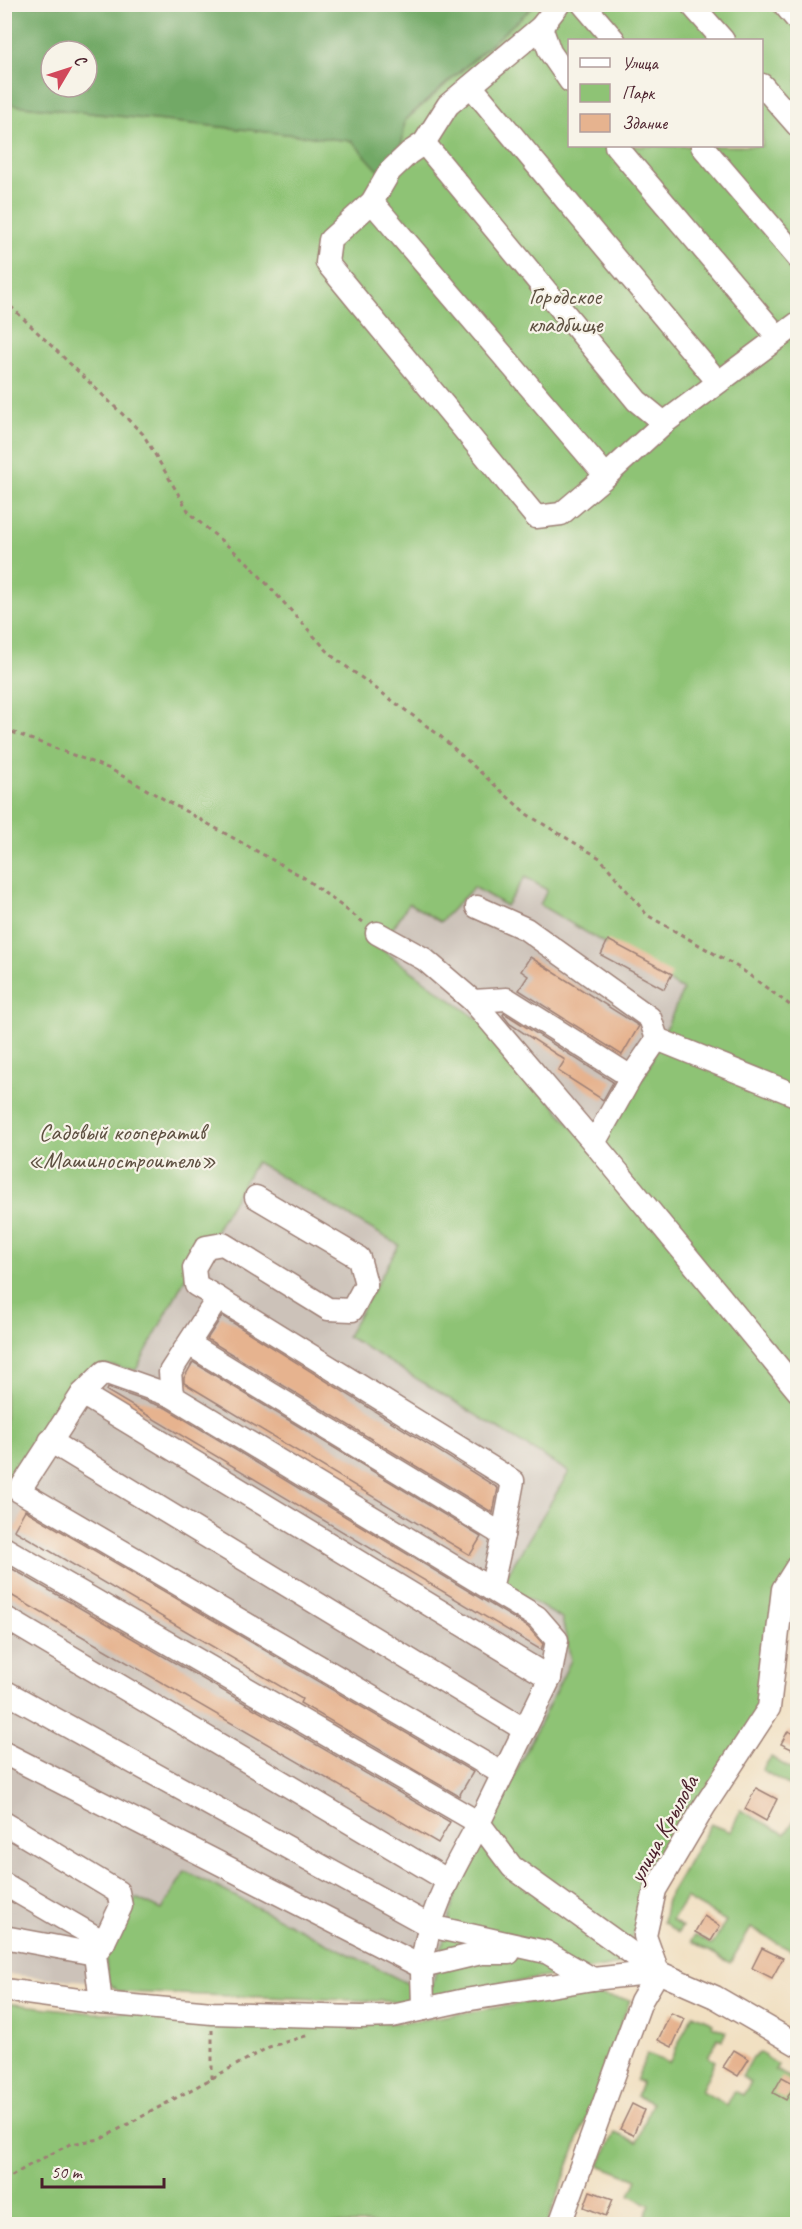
<svg xmlns="http://www.w3.org/2000/svg" width="802" height="2229" font-family="Caveat,sans-serif">
	<style>
		.industrial { fill: #ccc2b9 }
		.green { fill: #8ec375; stroke: #6c7150; stroke-width: 1.5; fill-rule: evenodd }
		.forest { fill: #72a966; stroke: #5e6448; stroke-width: 1.5; fill-rule: evenodd }
		.building { fill: #e6b38f }
		.lines { fill: none; stroke-linecap: round; stroke-linejoin: round }
		.minor-casing { stroke: #9e8076; stroke-width: 25 }
		.path { stroke: #9e8076; stroke-width: 3; stroke-dasharray: 4.5 4.5; stroke-linecap: butt }
		.minor { stroke: #fff; stroke-width: 22 }
		.labels { text-anchor: middle; dominant-baseline: central; stroke-width: 4.5; stroke-linejoin: round; paint-order: stroke }
		.park-label { font-size: 24px; fill: #5e5041; stroke: #f7f3e8 }
		.street-label { font-size: 24px; fill: #4a1f2b; stroke: #f7f3e8 }
	</style>
	<rect width="100%" height="100%" fill="#f7f3e8"/>
	<filter id="ink" filterUnits="userSpaceOnUse"><feTurbulence type="fractalNoise" baseFrequency=".0167" numOctaves="2"/><feDisplacementMap in="SourceGraphic" scale="12" xChannelSelector="R" yChannelSelector="G"/><feConvolveMatrix kernelMatrix="1 2 1 2 8 2 1 2 1" color-interpolation-filters="sRGB"/></filter>
	<filter id="wash" filterUnits="userSpaceOnUse"><feTurbulence type="fractalNoise" baseFrequency=".008" numOctaves="4" result="noise"/><feDisplacementMap in="SourceGraphic" scale="24" xChannelSelector="R" yChannelSelector="G"/><feGaussianBlur stdDeviation="1.35" result="paint"/><feColorMatrix in="noise" values="0 0 0 0 0 0 0 0 0 0 0 0 0 0 0 0 0 1.4 0 .05"/><feComposite in="paint" operator="in"/></filter>
	<g filter="url(#wash)">
		<rect width="100%" height="100%" fill="#f1e0c2"/>
		<g class="industrial">
			<path d="M525 877 547 891 540 905 683 990 649 1067 596 1156 380 948 409 903 474 887Z"/>
			<path d="M256 1162 399 1245 347 1336 569 1472 502 1583 562 1619 571 1660 455 1896 430 1995 162 1911 137 1898 108 1983 5 1974V1501L77 1393 204 1243 211 1238Z"/>
		</g>
		<g class="green">
			<path d="M535 5H797V1555L762 1708 647 1888 625 1963 404 2002 120 1992 108 1983 105 1955 136 1898 162 1910 185 1871 430 1995 455 1896 571 1660 562 1619 502 1583 569 1472 347 1336 399 1245 256 1162 211 1238 204 1243 136 1370 105 1365 77 1393 5 1501V101L14 105 352 141 402 143 405 121ZM570 40H762V146H570ZM525 877 547 890 540 905 683 990 649 1067 596 1155 487 1026 380 948 409 903 440 922 474 887 506 906Z"/>
			<path d="M771 1757 797 1773V1790L762 1770Z"/>
			<path d="M740 1810 785 1834 797 1816V1954L751 1928 730 1963 691 1941 695 1935 712 1945 726 1921 686 1898 672 1920 682 1927 678 1933 663 1922 667 1899 711 1824 731 1832Z"/>
			<path d="M585 1993 630 2000 547 2224H5V2003L94 2013 127 2012 402 2023Z"/>
			<path d="M693 2014 713 2023 712 2026 726 2032 722 2040 718 2038 708 2057 715 2061 701 2091 727 2105 734 2091 743 2095 751 2082 742 2077 753 2057 760 2053 778 2065 775 2070 797 2081V2224H641L650 2205 630 2195 637 2180 599 2165 615 2133 637 2142 652 2103 637 2096 642 2083 636 2081 647 2054 669 2063Z"/>
		</g>
		<path class="forest" d="M4 5H535L405 120 402 143 379 171 352 141 14 105 5 101ZM51 51H87V87H51Z"/>
		<g id="blocks">
			<g class="building">
				<path d="M608 940 672 974 664 989 601 955Z"/>
				<path d="M530 957 639 1026 622 1055 519 990 528 976 521 971Z"/>
				<path d="M504 1013 613 1082 603 1100 558 1071 565 1060 510 1024 503 1015Z"/>
				<path d="M222 1316 498 1488 493 1513 207 1339Z"/>
				<path d="M193 1362 481 1537 470 1555 184 1383V1378Z"/>
				<path d="M108 1388 166 1408 528 1627 543 1644 541 1650 107 1391Z"/>
				<path d="M25 1510 473 1772 459 1796 300 1703 302 1699 14 1530Z"/>
				<path d="M4 1564 450 1822 438 1843 4 1591Z"/>
				<path d="M788 1731 798 1736V1752L781 1744Z"/>
				<path d="M756 1788 777 1799 766 1821 745 1809Z"/>
				<path d="M704 1916 720 1926 711 1941 695 1932Z"/>
				<path d="M762 1948 783 1958 772 1978 752 1968Z"/>
				<path d="M671 2013 685 2019 672 2047 658 2040Z"/>
				<path d="M734 2050 749 2059 738 2076 723 2067Z"/>
				<path d="M782 2077 795 2084 786 2100 773 2093Z"/>
				<path d="M632 2104 644 2110 633 2135 620 2129Z"/>
				<path d="M590 2191 613 2199 606 2216 584 2207Z"/>
			</g>
		</g>
	</g>
	<g filter="url(#ink)">
		<use href="#blocks" fill-opacity="0" stroke="#9e8076" stroke-width="1.5"/>
		<g class="lines">
			<g class="minor-casing">
				<g id="minor">
					<path d="M559 4 541 27 448 105 424 143 409 153 390 171 372 202 330 240 327 263 536 517 561 514 606 476 664 423 798 323"/>
					<path d="M583 4 614 40"/>
					<path d="M691 4 723 40"/>
					<path d="M784 4 798 21"/>
					<path d="M541 27 550 52 570 81"/>
					<path d="M762 85 798 126"/>
					<path d="M471 86 718 382"/>
					<path d="M424 143 637 401 664 423"/>
					<path d="M616 146 778 337"/>
					<path d="M702 146 798 258"/>
					<path d="M372 202 606 476"/>
					<path d="M477 907 526 929 650 1018 657 1039 631 1077 594 1143"/>
					<path d="M377 933 424 959 473 1001 594 1143 798 1391"/>
					<path d="M473 1001 507 999 631 1077"/>
					<path d="M657 1039 798 1096"/>
					<path d="M256 1197 359 1258 366 1284 352 1310 328 1309 223 1244 206 1247 194 1268 196 1285 218 1298 170 1372 172 1396 537 1617 557 1640 550 1678 479 1823 512 1867 658 1972 715 1997 798 2045"/>
					<path d="M218 1298 513 1481 503 1535"/>
					<path d="M189 1344 503 1535 491 1589"/>
					<path d="M82 1394 550 1678"/>
					<path d="M172 1396 104 1372 82 1394 19 1491 503 1774"/>
					<path d="M50 1441 525 1730"/>
					<path d="M4 1548 479 1823C454 1868 426 1915 422 1968 422 1981 423 1996 423 2009"/>
					<path d="M4 1617 447 1880"/>
					<path d="M4 1691 430 1926 546 1952 593 1979"/>
					<path d="M4 1753 422 1967 481 1953H509"/>
					<path d="M4 1823 118 1892 121 1906 104 1942 95 1954 101 2003"/>
					<path d="M4 1884 104 1942"/>
					<path d="M4 1937 95 1954"/>
					<path d="M4 1990 101 2003 212 2013 360 2017 392 2016 465 2000 593 1979 658 1972"/>
					<path d="M560 2224 641 2001 658 1972 645 1936 655 1890 704 1807 769 1708 783 1589 798 1565"/>
				</g>
			</g>
			<g class="path">
				<path d="M4 300 143 434 190 514 248 563 332 656 439 735 528 815 600 858 647 915 741 969 798 1011"/>
				<path d="M4 729 110 769 303 877 363 922"/>
				<path d="M212 2079V2030"/>
				<path d="M4 2181 28 2166 70 2144 101 2139 269 2047 309 2035"/>
			</g>
			<use href="#minor" class="minor"/>
		</g>
	</g>
	<g class="labels">
		<g class="park-label">
			<text x="565" y="296">Городское<tspan x="565" dy="28">кладбище</tspan></text>
			<text x="122" y="1132">Садовый кооператив<tspan x="122" dy="28">«Машиностроитель»</tspan></text>
		</g>
		<g class="street-label">
			<text transform="translate(663 1829) rotate(-61)">улица Крылова</text>
		</g>
	</g>
	<rect width="802" height="2229" fill="none" stroke="#f7f3e8" stroke-width="24"/>
	<rect x="568" y="39" width="195" height="108" fill="#f7f3e8" stroke="#b29e9c" stroke-width="1.5"/>
	<rect x="580" y="58" width="30" height="9" fill="#ffffff" stroke="#b29e9c" stroke-width="1.5"/>
	<text x="622" y="69" font-size="18" fill="#4a1f2b">Улица</text>
	<rect x="580" y="84" width="30" height="18" fill="#8ec375" stroke="#b29e9c" stroke-width="1.5"/>
	<text x="622" y="99" font-size="18" fill="#4a1f2b">Парк</text>
	<rect x="580" y="114" width="30" height="18" fill="#e6b38f" stroke="#b29e9c" stroke-width="1.5"/>
	<text x="622" y="129" font-size="18" fill="#4a1f2b">Здание</text>
	<g transform="translate(69 69) rotate(51)"><circle r="28" fill="#f7f3e8" stroke="#b29e9c" stroke-width="1.5"/>
	<path d="M0-4.5L10 22L0 15L-10 22Z" fill="#d1495b"/>
	<text y="-9" font-size="16" font-weight="bold" text-anchor="middle" fill="#4a1f2b">С</text>
	</g>
	<path d="M42 2178v9h122v-9" fill="none" stroke="#4a1f2b" stroke-width="3"/>
	<text x="51" y="2178" font-size="18" fill="#4a1f2b" stroke="#f7f3e8" stroke-width="4.5" paint-order="stroke">50 m</text>
</svg>
